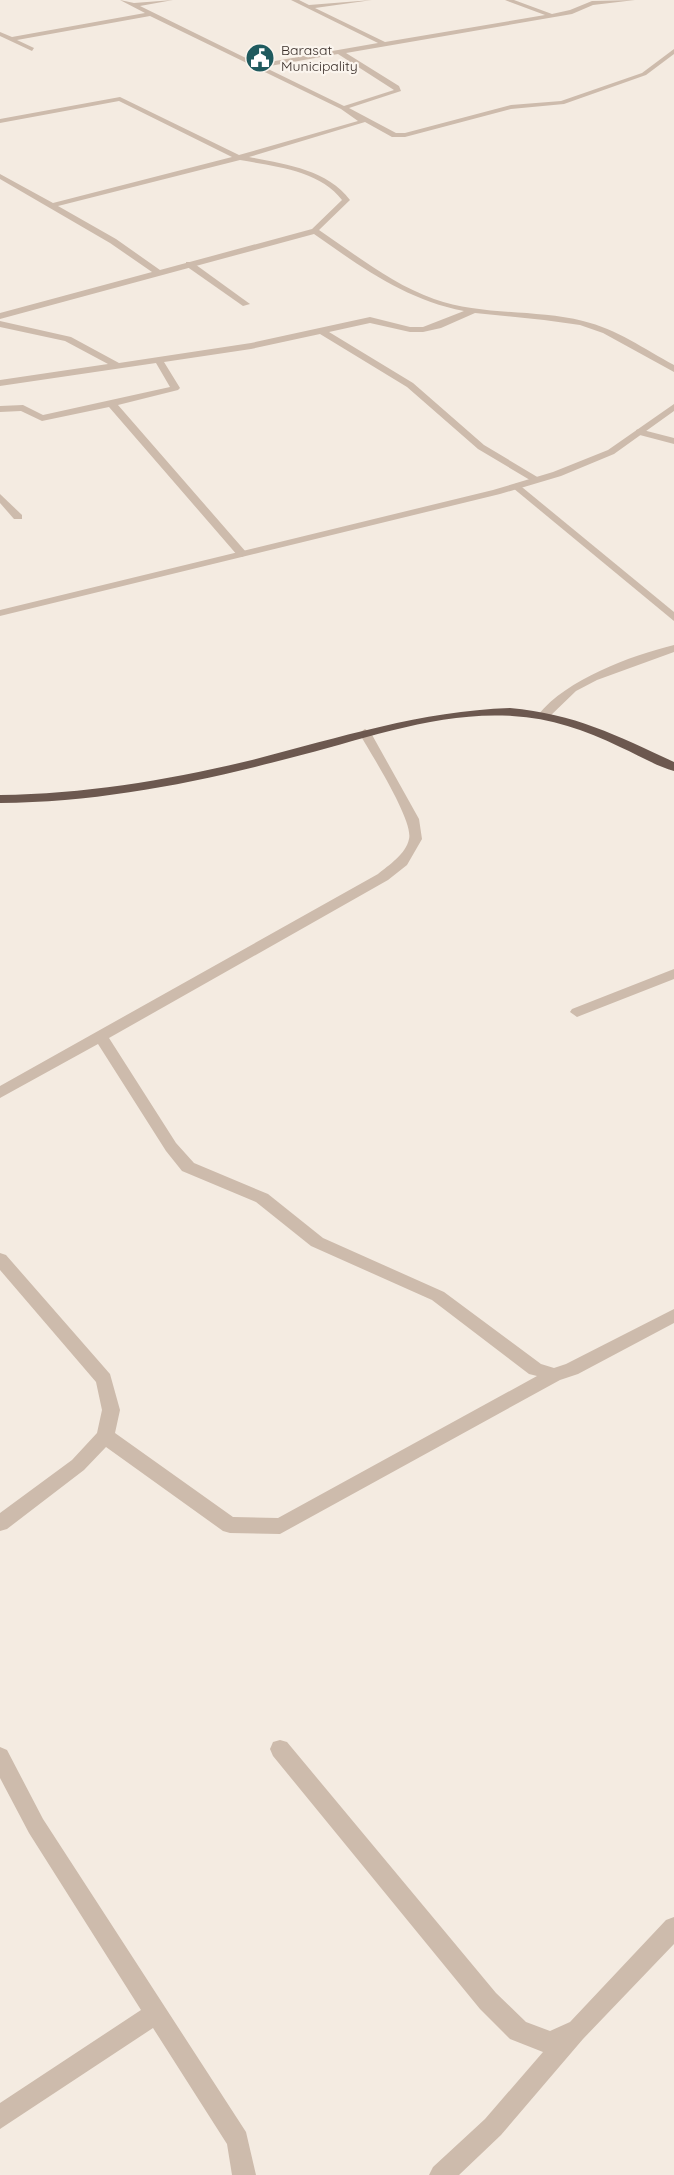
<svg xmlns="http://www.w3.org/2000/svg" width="674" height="2175" font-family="Quicksand,sans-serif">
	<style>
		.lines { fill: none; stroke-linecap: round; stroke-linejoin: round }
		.service { fill: #cdbbac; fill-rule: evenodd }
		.minor { fill: #cdbbac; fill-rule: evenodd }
		.tertiary { fill: #cdbbac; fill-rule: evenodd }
		.trunk { fill: #6c584f; fill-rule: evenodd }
		.labels { text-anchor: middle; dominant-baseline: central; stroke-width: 4.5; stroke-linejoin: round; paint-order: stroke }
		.far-poi-label { font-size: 14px; fill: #3b302b; stroke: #fbf5ee; text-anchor: start }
	</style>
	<rect width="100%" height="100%" fill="#f4ebe1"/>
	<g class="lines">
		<path class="service" d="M186 262H192L250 304 243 306 186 266Z"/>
		<g class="minor">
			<path d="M120 0 134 3 173 0 140 6 258 64 378 43 291 0H299L309 5 372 0 315 8 385 42 545 15 505 0H514L552 14 570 10 592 1 635 0 593 5 572 14 346 53 399 86 401 91 349 108 396 133H405L511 105 561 101 642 73 674 49V54L646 75 564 104 511 109 405 137H392L365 122 249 157C284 164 327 169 350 200L319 230C356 255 392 284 434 299 482 316 534 309 583 321 617 329 644 349 674 365V372L603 333 580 325 544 320 475 313 441 328 423 332H410L370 323 329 332 413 383 484 445 539 478 540 480 535 483 478 449 407 387 320 334 251 349 164 362 180 388 178 390 118 405 246 552 247 554 242 557 238 556 109 407 42 421 21 411 0 412V406L23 405 43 415 170 387 156 363 0 386V380L108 364 65 341 0 327V321L71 337 119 363 251 343 370 317 410 327H423L464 311C406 300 361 267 314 234L0 319V313L152 272 110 243 0 179V174L53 203 232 157 119 101 0 123V119L120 97 239 155 358 121 341 109 150 16 17 40 34 48 32 51 0 36V32L12 37 145 13ZM338 54 394 90 344 106 264 67ZM240 160C273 166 320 170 342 200L312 229 160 270 116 239 58 206Z"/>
			<path d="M639 429 674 438V444L636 434V430Z"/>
			<path d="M517 483 674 612V621L513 488 512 486Z"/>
			<path d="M0 494 22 515V519H14L0 503Z"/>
			<path d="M674 645V652L597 680 576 691 548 718H540L538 715C567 679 630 656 674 645Z"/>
			<path d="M365 729 371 733 419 819 422 839 407 865 388 880 109 1038 176 1143 194 1163 268 1194 323 1238 444 1292 541 1364 554 1368 566 1364 674 1309V1323L578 1374 560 1380 280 1534 230 1533 223 1531 106 1447 84 1470 7 1529 0 1531V1513L72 1460 97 1433 102 1410 96 1382 0 1270V1253L6 1255 110 1374 120 1410 115 1433 233 1517 278 1518 537 1376 529 1374 432 1300 311 1246 256 1202 182 1171 166 1151 98 1044 0 1098V1086L378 874C389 865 406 854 409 839 414 821 370 752 359 733Z"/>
			<path d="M674 969V979L582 1015 577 1017 570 1012 572 1009Z"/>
			<path d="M280 1740 287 1742 496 1993 526 2022 550 2031 570 2022 666 1920 674 1917V1944L583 2039 501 2135 459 2175H429L433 2167 485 2119 543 2052 510 2039 480 2009 273 1756 270 1749 273 1742Z"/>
			<path d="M0 1747 7 1750 43 1819 246 2132 256 2175H232L227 2144 153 2028 0 2129V2103L141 2010 29 1833 0 1778Z"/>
		</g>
		<path class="tertiary" d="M674 404V411L614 454 561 476 500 494 0 616V610L493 490 553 472 608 450Z"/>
		<path class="trunk" d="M510 708C575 714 616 735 674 762V771C656 766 638 755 620 747 585 730 551 718 512 716 438 711 362 740 290 758 195 783 99 802 0 803V795C86 794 169 780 252 760 338 738 421 711 510 708Z"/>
	</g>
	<defs>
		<g id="civic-disc" transform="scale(1.5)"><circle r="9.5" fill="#1f5a5e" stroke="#fbf5ee"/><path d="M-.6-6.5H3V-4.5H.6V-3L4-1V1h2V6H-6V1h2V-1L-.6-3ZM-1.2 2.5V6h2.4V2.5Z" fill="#fff"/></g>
	</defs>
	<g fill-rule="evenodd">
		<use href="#civic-disc" x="260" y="58"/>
	</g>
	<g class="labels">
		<g class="far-poi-label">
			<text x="281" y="50">Barasat<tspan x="281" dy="16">Municipality</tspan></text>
		</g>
	</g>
</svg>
